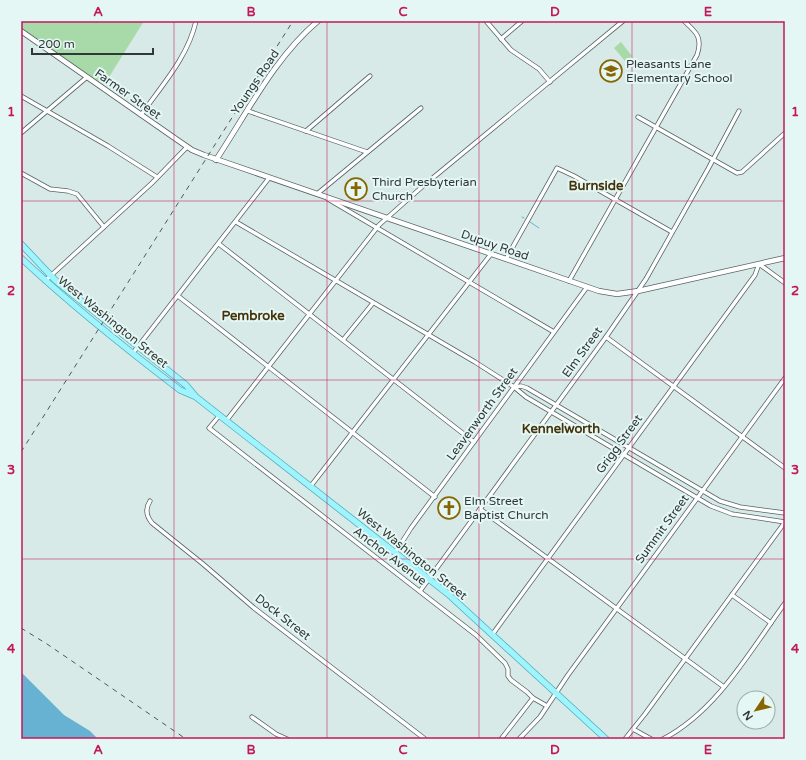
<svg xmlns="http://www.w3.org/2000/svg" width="806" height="760" font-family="'Varela Round',sans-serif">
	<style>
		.green { fill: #a8d9a8 }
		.water { fill: #67b2d2 }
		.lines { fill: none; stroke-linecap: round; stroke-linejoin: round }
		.stream { stroke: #67b2d2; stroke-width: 1 }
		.minor-casing { stroke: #566563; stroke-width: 5 }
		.tertiary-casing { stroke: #566563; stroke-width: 6 }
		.primary-casing { stroke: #4faeb8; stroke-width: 7 }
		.minor { stroke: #fff; stroke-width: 3.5 }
		.tertiary { stroke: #fff; stroke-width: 4.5 }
		.primary { stroke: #9ff4fe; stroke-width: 5.5 }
		.rail { stroke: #4f5856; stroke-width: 1; stroke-dasharray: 5 5; stroke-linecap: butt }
		.grid { fill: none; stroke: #c2185b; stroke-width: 1; stroke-opacity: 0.55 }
		.labels { text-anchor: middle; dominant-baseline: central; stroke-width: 4; stroke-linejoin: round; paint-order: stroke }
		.poi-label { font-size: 12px; fill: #313837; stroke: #e5f7f4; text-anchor: start }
		.street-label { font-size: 12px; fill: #313837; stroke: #e5f7f4 }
		.neighbourhood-label { font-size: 13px; font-weight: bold; fill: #44330a; stroke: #e5f7f4 }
		.neatline { fill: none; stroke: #c2185b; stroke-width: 1.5 }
		.grid-label { font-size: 13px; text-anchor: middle; font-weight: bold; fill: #c2185b }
	</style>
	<rect width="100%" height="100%" fill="#d8eae7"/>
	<g class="green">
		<path d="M21 21H144L104 85 21 29Z"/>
		<path d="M621 42 632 56 625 61 614 48Z"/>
	</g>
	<path class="water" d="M21 672 64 715 90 731 98 739H21Z"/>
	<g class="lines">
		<g class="stream">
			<path d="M522 217 524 218"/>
			<path d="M530 222 539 228"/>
		</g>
		<g class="minor-casing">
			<g id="minor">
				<path d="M486 21 511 50 539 69 550 82"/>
				<path d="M501 39 522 21"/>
				<path d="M21 96 108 146 157 177"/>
				<path d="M248 111 367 152"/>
				<path d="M141 115C162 85 188 57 196 21"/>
				<path d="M638 117 737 173 742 172 785 133"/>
				<path d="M306 131 370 76"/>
				<path d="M21 133 87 77"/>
				<path d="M21 173 50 189 68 191 77 194 104 227"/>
				<path d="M317 194 421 108"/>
				<path d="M328 199 554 332"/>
				<path d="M236 222 475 362 514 387 526 397 711 506 732 514 785 522"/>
				<path d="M219 244 474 442"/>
				<path d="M506 259 557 168 574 176 672 232"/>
				<path d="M45 281 152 183 187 147"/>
				<path d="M569 281 697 55C703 37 696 32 684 21"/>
				<path d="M178 296 435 497"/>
				<path d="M606 337 785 468"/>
				<path d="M343 340 373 303"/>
				<path d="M133 353 269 178"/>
				<path d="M514 387 521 386 527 388 720 501 740 507 785 513"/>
				<path d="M219 416 209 428 476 635 505 663 508 669V676L511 680 527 692 533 698 547 706"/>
				<path d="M226 421 379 225 423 186 623 21"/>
				<path d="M310 487 491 254"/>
				<path d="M150 501C145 509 146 516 152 523L203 564 254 608 425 739"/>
				<path d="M480 509 724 687"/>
				<path d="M395 553 411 528 587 287"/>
				<path d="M420 591 606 337 646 279 708 169 739 111"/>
				<path d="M732 595 771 623"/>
				<path d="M492 635 755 275 759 264 785 283"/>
				<path d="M252 717 276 734 287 739"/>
				<path d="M633 729 651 739"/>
				<path d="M501 739 533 698"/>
				<path d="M519 739 540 717 568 675 785 378"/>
				<path d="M625 739 645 714 785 522"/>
				<path d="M663 739C717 711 750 651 785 603"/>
			</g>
		</g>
		<g class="tertiary-casing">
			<g id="tertiary">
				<path d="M21 31 176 139 192 150 204 155 599 291 617 294 638 291 785 258"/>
				<path d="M216 160C247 113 275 57 318 21"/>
			</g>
		</g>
		<g class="primary-casing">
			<g id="primary">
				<path d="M21 244 55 280 186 385 196 397 448 594 606 739"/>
				<path d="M21 258C71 305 125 348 180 390L194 396"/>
			</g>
		</g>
		<use href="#minor" class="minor"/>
		<use href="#tertiary" class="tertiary"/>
		<use href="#primary" class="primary"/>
		<g class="rail">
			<path d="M21 452 293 21"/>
			<path d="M21 628 47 644 186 739"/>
		</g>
	</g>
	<path class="grid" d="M174 21V739M327 21V739M479 21V739M632 21V739M21 201H785M21 380H785M21 559H785"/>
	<defs>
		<g id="school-ring" transform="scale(1.15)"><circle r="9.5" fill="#e5f7f4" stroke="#896502" stroke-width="1.5"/><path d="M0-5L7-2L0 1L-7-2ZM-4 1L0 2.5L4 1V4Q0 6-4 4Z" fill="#896502"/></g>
		<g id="church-ring" transform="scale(1.15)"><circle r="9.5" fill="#e5f7f4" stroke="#896502" stroke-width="1.5"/><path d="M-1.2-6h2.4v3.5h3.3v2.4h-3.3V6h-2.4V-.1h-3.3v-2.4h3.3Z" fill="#896502"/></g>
	</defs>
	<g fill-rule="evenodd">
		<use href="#school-ring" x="611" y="71"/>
		<use href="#church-ring" x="356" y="189"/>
		<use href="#church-ring" x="449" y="508"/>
	</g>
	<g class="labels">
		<g class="poi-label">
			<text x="626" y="64">Pleasants Lane<tspan x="626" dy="14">Elementary School</tspan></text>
			<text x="372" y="182">Third Presbyterian<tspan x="372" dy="14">Church</tspan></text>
			<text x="464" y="501">Elm Street<tspan x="464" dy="14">Baptist Church</tspan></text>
		</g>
		<g class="street-label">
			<text transform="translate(255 82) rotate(-56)">Youngs Road</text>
			<text transform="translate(128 94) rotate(35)">Farmer Street</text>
			<text transform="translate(495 245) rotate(19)">Dupuy Road</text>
			<text transform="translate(113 322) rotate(39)">West Washington Street</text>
			<text transform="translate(582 352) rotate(-54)">Elm Street</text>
			<text transform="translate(482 414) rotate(-54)">Leavenworth Street</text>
			<text transform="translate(619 444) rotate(-54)">Grigg Street</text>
			<text transform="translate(662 529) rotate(-54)">Summit Street</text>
			<text transform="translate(412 554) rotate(39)">West Washington Street</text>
			<text transform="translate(390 556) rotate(37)">Anchor Avenue</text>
			<text transform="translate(283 617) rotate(38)">Dock Street</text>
		</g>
		<g class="neighbourhood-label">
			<text x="596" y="186">Burnside</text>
			<text x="253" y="316">Pembroke</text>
			<text x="561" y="429">Kennelworth</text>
		</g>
	</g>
	<rect width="806" height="760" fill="none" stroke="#e5f7f4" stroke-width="44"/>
	<g transform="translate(756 710) rotate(235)"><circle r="19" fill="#e5f7f4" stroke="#9daba8"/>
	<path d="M0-3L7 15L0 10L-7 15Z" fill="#896502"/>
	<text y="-6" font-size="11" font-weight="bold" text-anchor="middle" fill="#313837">N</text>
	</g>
	<path d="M32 48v6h121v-6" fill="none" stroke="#313837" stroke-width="2"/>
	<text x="38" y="48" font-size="12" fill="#313837" stroke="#e5f7f4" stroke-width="3" paint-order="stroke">200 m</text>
	<rect x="22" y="22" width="762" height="716" class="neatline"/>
	<g class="grid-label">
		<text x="98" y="16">A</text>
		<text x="251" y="16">B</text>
		<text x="403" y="16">C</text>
		<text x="555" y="16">D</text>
		<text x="708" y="16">E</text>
		<text x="11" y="116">1</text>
		<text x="795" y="116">1</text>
		<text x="11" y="295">2</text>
		<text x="795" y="295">2</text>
		<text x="11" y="474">3</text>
		<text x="795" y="474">3</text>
		<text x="11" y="653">4</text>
		<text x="795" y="653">4</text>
		<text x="98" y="754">A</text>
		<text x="251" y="754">B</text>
		<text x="403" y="754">C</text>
		<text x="555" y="754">D</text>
		<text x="708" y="754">E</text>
	</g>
</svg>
